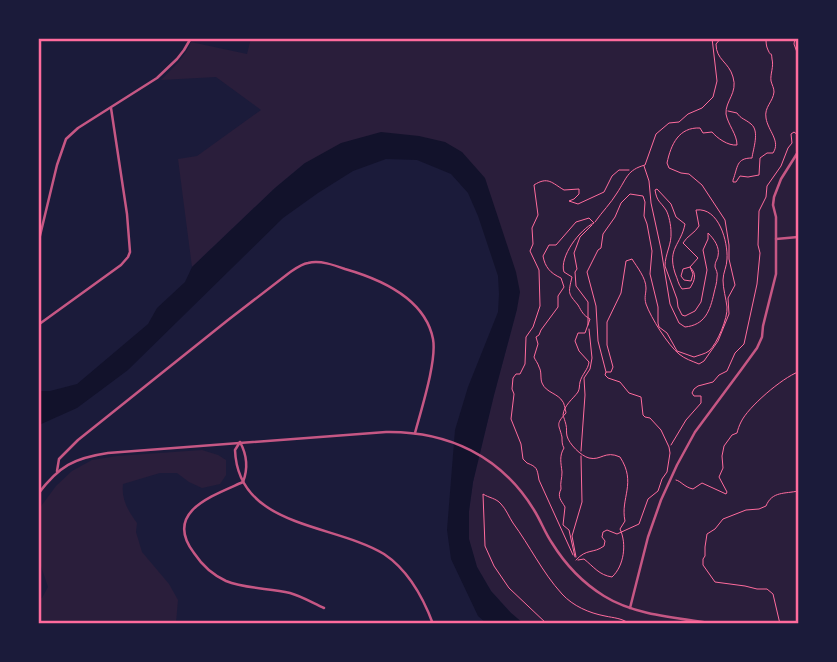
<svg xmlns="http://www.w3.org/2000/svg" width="837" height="662" font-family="Quicksand,sans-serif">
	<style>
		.green { fill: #2a1e3b }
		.water { fill: #12122b }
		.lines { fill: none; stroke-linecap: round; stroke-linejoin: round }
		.path { stroke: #ff6b9d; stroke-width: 1 }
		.minor { stroke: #c65784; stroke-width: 2.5 }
		.tertiary { stroke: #c65784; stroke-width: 2.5 }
		.neatline { fill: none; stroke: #ff6b9d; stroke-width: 2.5 }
	</style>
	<rect width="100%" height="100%" fill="#1b1b3a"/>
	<g class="green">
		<path d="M251 38 798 39V623L523 624 511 613 491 591 477 567 469 540V511L473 482 494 395 517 309 462 152 305 163 275 188 192 267 178 159 197 156 261 110 216 77 161 80C173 68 185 57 191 42L247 54Z"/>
		<path d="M202 450 218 455 226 460V475L220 484 202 488 189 482 177 473H160L123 484C121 499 128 511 137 523L136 532 142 552 169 584 178 600 176 623H39V599L42 598 48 587 39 560V509L56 486 72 471 92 460 117 456Z"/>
	</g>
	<path class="water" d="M381 132 419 136 445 142 462 152 485 178 516 272 520 292 517 309 494 395 473 482 469 511V539L477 567 491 591 511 613 523 623H486L478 616 451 559 447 530 455 430 468 387 498 312 499 294 498 276 478 216 468 193 451 174 417 160 386 159 353 171 318 193 283 218 128 370 77 408 39 425 38 391H50L77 384 148 324 157 308 185 282 192 267 275 188 305 163 341 143Z"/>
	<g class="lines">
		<g class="path">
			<path d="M795 38 794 44 798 55"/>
			<path d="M798 70V80"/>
			<path d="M728 111 737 113C741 119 745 119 751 124 760 131 753 149 752 158 736 158 738 167 733 180V182H736L740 176 748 177 759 175 760 158 767 153H773C781 141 768 131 766 118 764 107 773 102 774 92 774 88 772 85 771 81 770 74 774 67 772 59 771 49 772 59 768 50 766 46 766 42 766 38"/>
			<path d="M595 222C602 212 611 203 617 193 627 178 627 170 645 165L656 134 669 123 679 122 688 114 702 108 713 97 717 81 712 38"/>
			<path d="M588 325V302L576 286 575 272 577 269 574 253 580 237 592 225"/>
			<path d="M606 372 598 341 596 306 587 272 598 250 601 248 603 234 615 217 621 203 630 194 643 196 645 202 644 216 647 224 652 251 650 274 658 307V323L659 327 667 333 677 351 694 357C699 355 705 354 709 351 717 344 728 318 727 307 726 298 723 289 723 280 723 273 727 266 727 259 728 242 719 207 696 210L699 226C695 233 687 236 683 243L698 258 690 267 683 269 681 276 684 280 691 281 693 274 690 267C697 274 695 280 690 288L682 289C678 284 678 280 675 273 667 248 681 245 685 224L676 217 671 204 657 189 655 190C657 202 660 201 666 210 669 215 671 226 671 232 672 244 665 254 665 266L677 299 678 307 682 315 685 316 695 311 701 302 707 270 703 250 708 239V233C714 239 720 247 718 256 717 261 715 261 715 267 716 270 718 273 717 277 717 283 715 288 714 293 710 311 705 325 685 327L679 323 670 304 661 249 651 203 649 181 644 166"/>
			<path d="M671 445 686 420 701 403V396H694L692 393 694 389 698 386 713 382 719 375 727 371 735 353 744 344 757 284 760 253 758 245 759 211 766 197 767 186 781 166 788 148 792 143 791 134 794 132 798 135"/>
			<path d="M581 451 585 395 584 378 590 369 592 358 589 329"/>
			<path d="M676 480C681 481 684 487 693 489L702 483 726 494 727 492 719 477 723 468 722 456 724 446 732 435 737 433C738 429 739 426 741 422 748 407 782 378 798 372"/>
			<path d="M573 555 539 480C537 468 537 467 527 463L523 459 521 444 511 419 514 394 512 389 513 378 516 374H520L525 364 526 337 533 327 540 306 539 270 530 251 533 244 532 228 538 215 534 185C548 176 552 183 564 190L579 189V194L574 199 569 201 578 204 604 192 612 176 619 170H629"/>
			<path d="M575 557 569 530 563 525 565 507C561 500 557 497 561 489 560 482 562 479 562 472 561 463 559 456 564 448 562 445 562 441 562 437 559 424 555 425 566 413 566 412 564 403 563 402 558 393 546 393 542 383 540 378 542 372 539 367 538 363 535 360 534 357L538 344 536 337 539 335 541 330 558 307V296L564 287 561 278C550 273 545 267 543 256L549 245H556L576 222 589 218 594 223C580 229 559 257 564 272L572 277C568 294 568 293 578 305 582 312 583 315 590 319L585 333H578L575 341 579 351 589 362C588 370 582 374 580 382 579 386 580 388 578 392 573 399 564 405 563 415 563 415 566 424 566 425 567 428 566 432 567 436 569 444 581 456 589 458 601 461 605 450 620 457 637 483 620 498 625 521L620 529C627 544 624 566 612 577 599 575 594 567 584 559L578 560"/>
			<path d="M576 557 572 536 582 502 581 456"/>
			<path d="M576 560C587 548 593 554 604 546L605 541 602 537 603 532 607 530 617 534 639 524 648 499 658 491 662 479 667 472 670 453 669 447 661 430 650 418 645 417 643 415 641 397 629 393 620 382 608 378 605 375 606 372H611L613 367 607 345V322L621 293 626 261 632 259C637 267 646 278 646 288 646 294 644 297 646 304 651 318 668 345 679 354 685 359 692 361 699 364L704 361 718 341 729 314 728 298 735 285 729 259V245L725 220 702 185 689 174 681 173 669 168 667 163C671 144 679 127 700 128L703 133 712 132C717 138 728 146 737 145 737 134 728 125 726 114 725 101 738 93 733 77 729 62 716 60 716 44L721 38"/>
			<path d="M547 624 509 588 494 566 485 546 483 494C489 498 496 498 501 504 506 509 509 517 513 523 530 546 542 572 562 594 573 606 589 613 605 616 614 618 622 618 630 624"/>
			<path d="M648 624H658"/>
			<path d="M780 624 773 594 767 589H757L745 586 715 582 703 565V559L705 556V547L707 534 715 529 723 519 746 510 759 509 766 506C772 491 785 494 798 491"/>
		</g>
		<g class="minor">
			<path d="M776 239 798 237"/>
			<path d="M38 244 57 165 66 139 78 128 157 78 177 59 184 50 191 38"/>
			<path d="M38 325 121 265 128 257 130 252 127 214 111 108"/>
			<path d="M240 442 235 450C238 528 333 523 384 554 408 570 423 597 433 624"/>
			<path d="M240 442C247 455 248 469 243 482"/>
			<path d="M57 471 59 459 78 440 228 320 289 273C295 269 301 264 308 263 320 260 334 265 345 269 380 279 425 298 433 339 437 361 421 410 415 433"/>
			<path d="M243 482C212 496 163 512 194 553 202 565 213 575 226 581 246 589 269 588 290 593 301 596 313 603 324 608"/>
		</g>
		<g class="tertiary">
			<path d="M38 494C59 466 74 458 108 453L386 432C448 431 501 456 534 510 541 521 545 533 552 543 565 564 583 583 604 596 636 616 680 618 717 624"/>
			<path d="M630 608 648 537 661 500 677 465 695 432 741 370 757 348 762 337 763 326 776 274V217L773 205 774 197 781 179 798 152"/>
		</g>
	</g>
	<rect width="837" height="662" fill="none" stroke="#1b1b3a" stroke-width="80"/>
	<rect x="40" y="40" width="757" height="582" class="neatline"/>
</svg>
